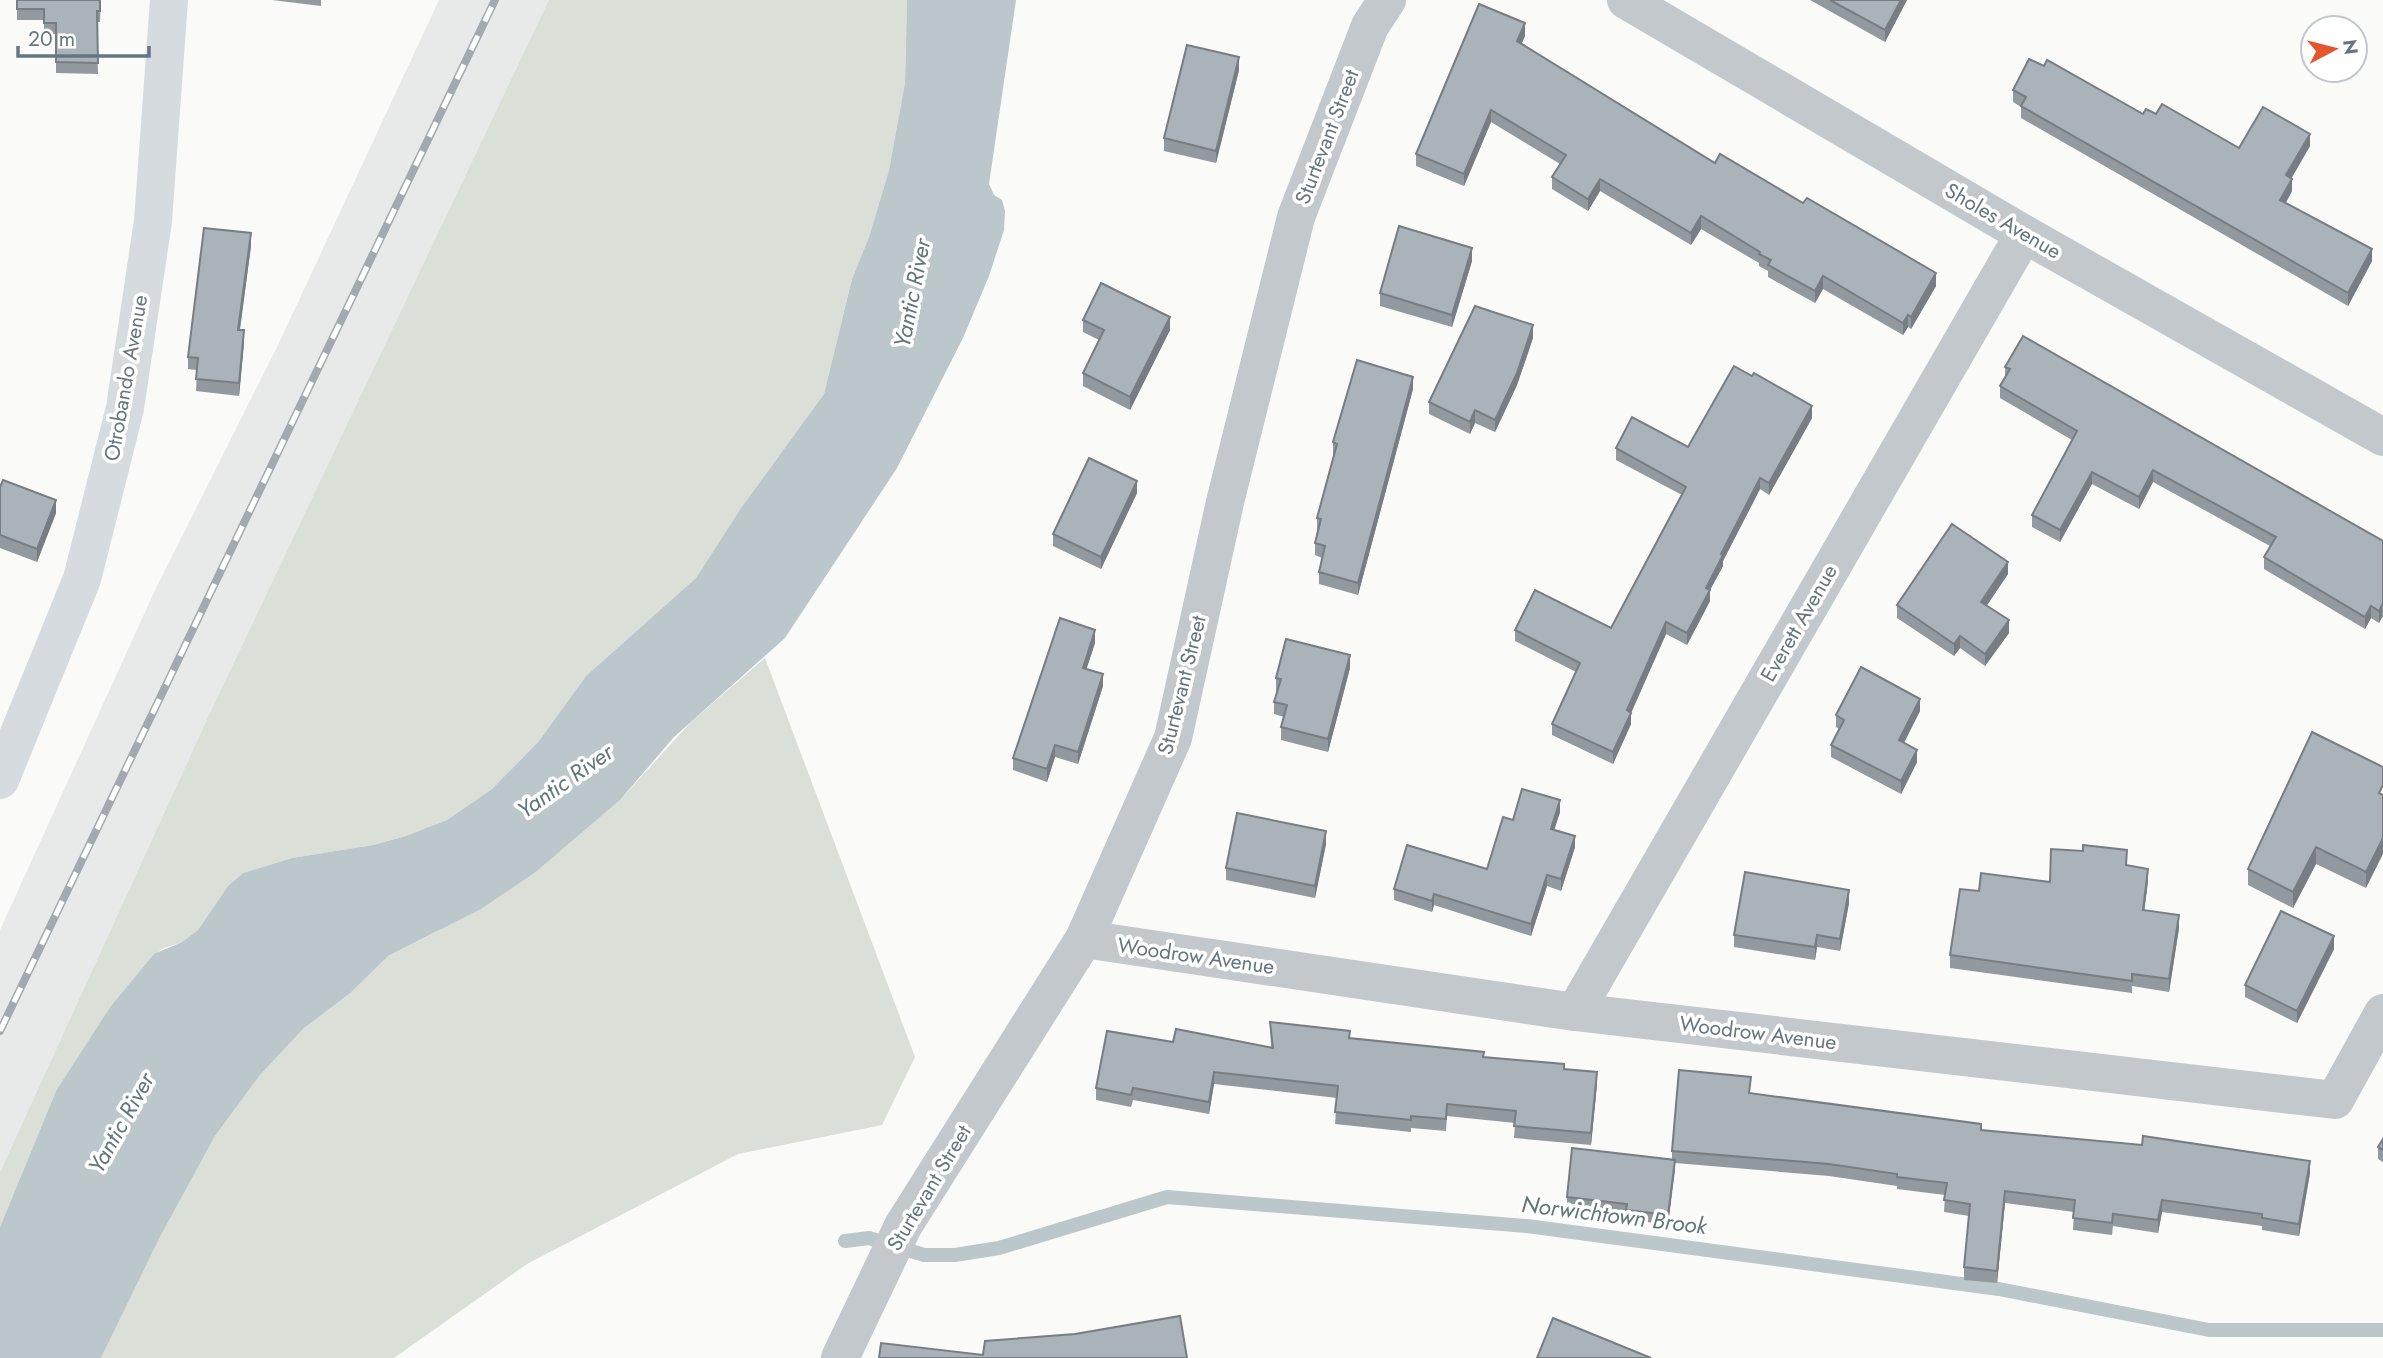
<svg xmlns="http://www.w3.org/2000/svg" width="2383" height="1358" font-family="Jost,sans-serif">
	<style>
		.built { fill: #e8e9e9 }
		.green { fill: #dadfd7 }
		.water { fill: #bbc7cb }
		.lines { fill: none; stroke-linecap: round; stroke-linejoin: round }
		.stream { stroke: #bbc7cb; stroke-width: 14 }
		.street { stroke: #c3c8cc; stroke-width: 38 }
		.secondary { stroke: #d6dbdf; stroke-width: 38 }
		.rail-casing { stroke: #a2aab0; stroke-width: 8 }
		.rail { stroke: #fff; stroke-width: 5; stroke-dasharray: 16; stroke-linecap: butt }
		.wall { fill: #929a9f }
		.shaded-wall { fill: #777d82 }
		.building { fill: #aab3b9; stroke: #777d82; stroke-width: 2 }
		.labels { text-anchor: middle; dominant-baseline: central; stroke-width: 7; stroke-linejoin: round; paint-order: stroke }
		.street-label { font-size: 21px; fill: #657683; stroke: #fff }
		.water-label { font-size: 23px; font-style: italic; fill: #60757c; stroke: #fff }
	</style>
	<rect width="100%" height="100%" fill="#fafaf8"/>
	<path class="built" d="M439 0H550L208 717 0 1172V930L156 588 278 345Z"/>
	<g class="green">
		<path d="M549 0H907L905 83 889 170 869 237 852 279 824 394 741 508 696 578 586 676 539 741 492 789 447 820 406 836 373 845 292 858 243 873 228 886 198 930 182 942 161 949 56 1091 0 1227V1172L208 717Z"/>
		<path d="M765 658 915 1057 882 1125 738 1154 527 1264 394 1358H101L160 1237 215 1136 260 1075 304 1028 388 956 436 932 537 871 620 800 691 722Z"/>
	</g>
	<path class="water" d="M907 0H1016L989 184 994 195 1002 200 1005 211 1004 230 989 276 963 338 897 468 785 638 674 737 620 800 537 871 481 909 388 956 350 993 304 1028 260 1075 215 1136 160 1237 101 1358H0V1227L56 1091 111 1006 154 954 182 942 198 930 228 886 243 873 292 858 373 845 406 836 447 820 492 789 539 741 586 676 696 578 741 508 824 394 852 279 869 237 889 170 905 83Z"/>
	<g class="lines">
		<path class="stream" d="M845 1241 869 1238 924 1255H955L999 1248 1167 1197 1527 1226 1999 1289 2209 1330H2383"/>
		<g class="street">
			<path d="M1626 0 2024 234 2383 437"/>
			<path d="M1084 939 1575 1012 2335 1100 2383 1013"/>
			<path d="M1575 1012 2024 234"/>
			<path d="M840 1358 903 1226 1084 939 1173 738 1225 502 1296 217 1370 26 1387 0"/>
		</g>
		<path class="secondary" d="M0 780 82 579 125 408 153 221 169 0"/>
		<g class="rail-casing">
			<path id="rail" d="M0 1031 495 0"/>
		</g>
		<use href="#rail" class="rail"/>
	</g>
	<g class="wall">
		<path d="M17 0H101L100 22H97L98 74 56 73V34H44V20H17Z"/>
		<path d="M272 0H321V6Z"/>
		<path d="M1810 0H1907L1885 42Z"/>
		<path d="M1525 36 1521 44 1715 163 1936 286 1911 329 1908 327 1903 335 1823 289 1815 303 1768 277V271L1759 266V263L1701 229 1691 245 1600 191 1588 211 1552 189V177L1560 164 1491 122 1464 186 1416 166V154Z"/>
		<path d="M2044 66 2143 114H2156L2239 148 2310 146 2291 178 2292 191 2286 203 2372 261 2348 306 2021 118V107L2013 102V90Z"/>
		<path d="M1239 70 1216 163 1164 151V138Z"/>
		<path d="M251 246 240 330 244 343 239 396 196 391 197 370 188 369V357Z"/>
		<path d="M1472 261 1452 327 1380 306V293Z"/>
		<path d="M1083 320 1170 330 1130 410 1083 386V373L1099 340 1083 332Z"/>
		<path d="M1533 338 1517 385 1495 432 1475 423 1470 434 1429 414V402Z"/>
		<path d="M2005 367 2383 541V618L2382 617 2379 623 2371 618 2365 629 2264 569V557L2270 546 2153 482 2139 509 2092 484 2060 542 2032 527V515L2072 440 2000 398V386L2005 377Z"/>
		<path d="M1413 389 1358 595 1319 584V572L1322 558 1315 555V543L1317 531V518L1334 455H1333V442Z"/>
		<path d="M1812 418 1769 495 1760 489 1723 561V566L1710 590V601L1687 645 1666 634 1631 713V724L1613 764 1552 735V724L1576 672 1515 641V630L1611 628 1682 495 1616 460V448L1688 447Z"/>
		<path d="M0 487 56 513 37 562 0 548Z"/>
		<path d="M1137 493 1101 569 1053 546V534Z"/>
		<path d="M2008 574 1987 605 2009 633 1985 666 1960 648 1954 656 1897 618V605Z"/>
		<path d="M1095 643 1086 669 1103 686 1078 764 1055 757 1047 782 1013 770V758Z"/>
		<path d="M1350 668 1328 752 1281 740V727L1284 717 1274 714V702L1277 691H1276V678Z"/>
		<path d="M1920 711 1904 743 1917 762 1901 794 1831 757V745L1839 729 1836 727V715Z"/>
		<path d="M2383 767 2366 888 2316 864 2293 908 2248 885V869Z"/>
		<path d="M1560 812 1554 830 1575 847 1561 891 1547 886 1531 936 1434 905 1432 912 1394 900V889L1487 869 1513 820Z"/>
		<path d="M1326 844 1315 898 1226 880V868Z"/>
		<path d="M2127 866 2148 881 2144 910 2179 928 2169 992 2132 986V993L1950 968V955L1979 891 2050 882Z"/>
		<path d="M1849 903 1840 951 1817 947 1815 960 1734 947V935Z"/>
		<path d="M2334 949 2297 1023 2245 997V985Z"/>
		<path d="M1270 1022 1350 1039 1484 1057 1564 1069 1597 1084 1591 1145 1514 1138 1515 1123 1447 1116 1446 1131 1411 1128V1132L1335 1124 1337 1098 1214 1084 1209 1114 1133 1100 1131 1107 1096 1100V1088L1173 1042 1271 1047Z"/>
		<path d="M1751 1094 1981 1130 2310 1173 2299 1236 2262 1230V1226L2162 1212 2158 1233 2113 1226 2112 1235 2073 1230 2074 1212 2005 1203 1997 1283 1964 1280V1267L1969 1216 1944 1212 1945 1195 1897 1189V1186L1829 1176 1675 1163 1668 1225 1626 1219V1213L1567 1207V1197L1672 1159V1151Z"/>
		<path d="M2383 1139V1162L2378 1159V1147Z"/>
	</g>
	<g class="shaded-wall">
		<path d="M1901 0H1907L1885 42V30Z"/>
		<path d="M1525 23V36L1517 54V41Z"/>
		<path d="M1239 57V70L1216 163V151Z"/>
		<path d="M1491 110V122L1464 186V174Z"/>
		<path d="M2310 134V146L2286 188V175Z"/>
		<path d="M1600 179V191L1588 211V199Z"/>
		<path d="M2292 179V191L2280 212V200Z"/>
		<path d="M1701 216V229L1691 245V233Z"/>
		<path d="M251 233V246L238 342V330Z"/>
		<path d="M1472 248V261L1452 327V315Z"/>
		<path d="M2372 249V261L2348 306V293Z"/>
		<path d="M1936 273V286L1911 329V317Z"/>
		<path d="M1823 276V289L1815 303V291Z"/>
		<path d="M1908 315V327L1903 335V323Z"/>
		<path d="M1170 317V330L1130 410V397Z"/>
		<path d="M1533 325V338L1517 385 1495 432V420Z"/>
		<path d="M244 330V343L239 396V383Z"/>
		<path d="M1413 377V389L1358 595V583Z"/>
		<path d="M1812 406V418L1769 495V483Z"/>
		<path d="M1475 410V423L1470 434V422Z"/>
		<path d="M2153 470V482L2139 509V497Z"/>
		<path d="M2092 472V484L2060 542V530Z"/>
		<path d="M1760 478V489L1723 561V566L1710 590V601L1687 645V633L1706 588 1721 554Z"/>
		<path d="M1137 481V493L1101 569V557Z"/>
		<path d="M56 500V513L37 562V549Z"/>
		<path d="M2008 562V574L1981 614V602Z"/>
		<path d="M2382 605V617L2379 623V611Z"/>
		<path d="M2371 606V618L2365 629V617Z"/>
		<path d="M2009 620V633L1985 666V654Z"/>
		<path d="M1666 622V634L1627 722V710Z"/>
		<path d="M1095 630V643L1083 680V668Z"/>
		<path d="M1960 636V648L1954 656V644Z"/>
		<path d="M1350 655V668L1328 752V739Z"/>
		<path d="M1103 674V686L1078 764V752Z"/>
		<path d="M1920 699V711L1899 752V740Z"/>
		<path d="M1631 713V724L1613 764V752Z"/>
		<path d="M1055 745V757L1047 782V769Z"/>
		<path d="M1917 750V762L1901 794V781Z"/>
		<path d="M1560 800V812L1551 840V829Z"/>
		<path d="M1326 831V844L1315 898V886Z"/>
		<path d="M1575 836V847L1561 891V879Z"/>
		<path d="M2383 838V854L2366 888V872Z"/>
		<path d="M2316 847V864L2293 908V892Z"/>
		<path d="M2148 869V881L2143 922V910Z"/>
		<path d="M1547 875V886L1531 936V924Z"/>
		<path d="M1849 890V903L1840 951V939Z"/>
		<path d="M1434 894V905L1432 912V901Z"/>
		<path d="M2179 915V928L2169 992V979Z"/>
		<path d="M1817 935V947L1815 960V947Z"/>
		<path d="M2334 936V949L2297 1023V1011Z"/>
		<path d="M1214 1072V1084L1209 1114V1102Z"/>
		<path d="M1597 1072V1084L1591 1145V1133Z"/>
		<path d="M1675 1160V1170L1668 1225V1215Z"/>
		<path d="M2310 1161V1173L2299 1236V1224Z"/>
		<path d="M2005 1191V1203L1997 1283V1271Z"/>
		<path d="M2162 1200V1212L2158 1233V1220Z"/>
	</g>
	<g class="building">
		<path d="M17 0H100V11H97L98 63 56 62V23H44V9H17Z"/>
		<path d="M1830 0H1901L1885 30Z"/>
		<path d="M1479 4 1525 23 1517 41 1715 163 1720 154 1803 203 1807 198 1936 273 1911 317 1908 315 1903 323 1823 276 1815 291 1768 265 1771 260 1759 254 1760 252 1701 216 1691 233 1600 179 1588 199 1552 177 1566 155 1491 110 1464 174 1416 154Z"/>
		<path d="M1187 45 1239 57 1216 151 1164 138Z"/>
		<path d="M2029 59 2044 66 2047 60 2143 114 2146 109 2156 114 2162 104 2239 148 2263 107 2310 134 2286 175 2292 179 2280 200 2372 249 2348 293 2021 106 2026 97 2013 90Z"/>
		<path d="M1399 226 1472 248 1452 315 1380 293Z"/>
		<path d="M204 228 251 233 238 330H244L239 383 196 379 198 358 188 357Z"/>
		<path d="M1101 283 1170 317 1130 397 1083 373 1104 330 1083 320Z"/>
		<path d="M1475 306 1533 325 1517 373 1495 420 1475 410 1470 422 1429 402Z"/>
		<path d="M2023 336 2383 541V606L2382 605 2379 611 2371 606 2365 617 2264 557 2276 537 2153 470 2139 497 2092 472 2060 530 2032 515 2077 431 2000 386 2010 369 2005 367Z"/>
		<path d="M1357 360 1413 377 1358 583 1319 572 1325 546 1315 543 1321 519 1317 518 1337 444 1333 442Z"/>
		<path d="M1734 366 1752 376 1754 373 1812 406 1769 483 1760 478 1721 554 1723 555 1706 588 1710 590 1687 633 1666 622 1627 710 1631 713 1613 752 1552 724 1580 663 1515 630 1535 590 1611 628 1686 487 1616 448 1632 417 1688 447Z"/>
		<path d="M1089 458 1137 481 1101 557 1053 534Z"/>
		<path d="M3 480 56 500 37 549 0 535V487Z"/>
		<path d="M1952 524 2008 562 1981 602 2009 620 1985 654 1960 636 1954 644 1897 605Z"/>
		<path d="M1060 618 1095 630 1083 668 1103 674 1078 752 1055 745 1047 769 1013 758Z"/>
		<path d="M1286 639 1350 655 1328 739 1281 727 1287 705 1274 702 1281 679 1276 678Z"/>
		<path d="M1861 667 1920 699 1899 740 1917 750 1901 781 1831 745 1844 720 1836 715Z"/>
		<path d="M2312 732 2383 767V785L2379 793 2383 795V838L2366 872 2316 847 2293 892 2248 869Z"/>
		<path d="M1522 789 1560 800 1551 829 1575 836 1561 879 1547 875 1531 924 1434 894 1432 901 1394 889 1407 845 1487 869 1503 817 1513 820Z"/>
		<path d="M1237 813 1326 831 1315 886 1226 868Z"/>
		<path d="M2083 845 2127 850 2126 865 2148 869 2143 910 2179 915 2169 979 2132 974V981L1950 955 1960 889 1979 891 1981 873 2050 882 2051 849 2083 851Z"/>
		<path d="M1745 872 1849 890 1840 939 1817 935 1815 947 1734 935Z"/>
		<path d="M2281 911 2334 936 2297 1011 2245 985Z"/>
		<path d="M1270 1022 1350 1031 1349 1038 1484 1052 1483 1057 1564 1064V1069L1597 1072 1591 1133 1514 1126 1516 1111 1447 1104 1446 1119 1411 1116V1120L1335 1112 1338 1086 1214 1072 1209 1102 1133 1088 1131 1095 1096 1088 1107 1031 1173 1042 1176 1029 1273 1048Z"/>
		<path d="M1679 1070 1751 1077 1749 1093 1981 1124V1130L2142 1145 2143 1136 2310 1161 2299 1224 2262 1218V1214L2162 1200 2158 1220 2113 1214 2112 1223 2073 1218 2075 1200 2005 1191 1997 1271 1964 1267 1970 1204 1944 1200 1947 1183 1897 1177V1174L1829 1164 1672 1151Z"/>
		<path d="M2383 1139V1150L2378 1147Z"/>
		<path d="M1572 1148 1675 1160 1668 1215 1626 1210 1627 1204 1567 1197Z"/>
		<path d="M1180 1316 1187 1358H879L881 1343 983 1355 985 1341 1075 1334Z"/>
		<path d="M1553 1318 1651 1358H1537Z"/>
	</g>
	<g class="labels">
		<g class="street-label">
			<text transform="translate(1327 137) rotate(-69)">Sturtevant Street</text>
			<text transform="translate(2003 221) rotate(30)">Sholes Avenue</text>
			<text transform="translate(126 378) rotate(-80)">Otrobando Avenue</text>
			<text transform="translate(1799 623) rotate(-60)">Everett Avenue</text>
			<text transform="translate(1182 685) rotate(-76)">Sturtevant Street</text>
			<text transform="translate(1196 956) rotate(8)">Woodrow Avenue</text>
			<text transform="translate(1758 1033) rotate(7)">Woodrow Avenue</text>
			<text transform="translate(929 1188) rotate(-59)">Sturtevant Street</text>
		</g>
		<g class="water-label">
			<text transform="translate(912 293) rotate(-79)">Yantic River</text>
			<text transform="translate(565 781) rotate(-35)">Yantic River</text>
			<text transform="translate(121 1123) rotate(-61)">Yantic River</text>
			<text transform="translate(1614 1215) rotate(7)">Norwichtown Brook</text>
		</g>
	</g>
	<g transform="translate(2334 49) rotate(83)"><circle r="33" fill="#ffffff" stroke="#c1c8cd" stroke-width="2"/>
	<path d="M0-5L12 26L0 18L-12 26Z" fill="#e4572e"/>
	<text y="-10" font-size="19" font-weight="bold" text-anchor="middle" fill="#657683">N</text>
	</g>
	<path d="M18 46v10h131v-10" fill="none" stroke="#657683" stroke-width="3.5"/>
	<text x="28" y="46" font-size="21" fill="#657683" stroke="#ffffff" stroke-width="5" paint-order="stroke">20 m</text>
</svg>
